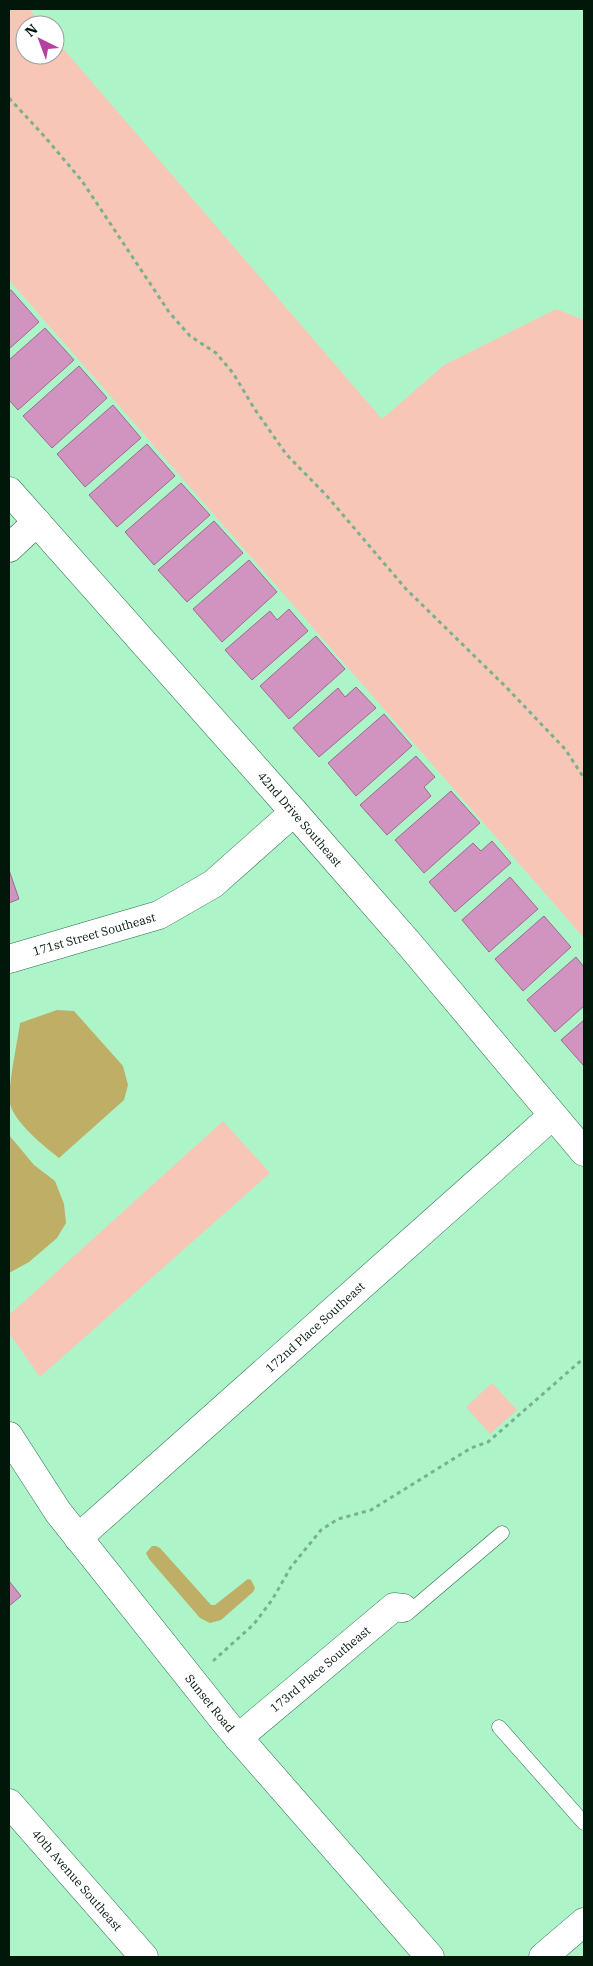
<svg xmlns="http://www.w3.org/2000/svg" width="593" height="1966" font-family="'IBM Plex Serif',serif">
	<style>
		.green { fill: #f8c6b7 }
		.water { fill: #beae66 }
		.building { fill: #d193c0; stroke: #a16791 }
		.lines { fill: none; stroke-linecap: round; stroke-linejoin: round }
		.lane-casing { stroke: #256d47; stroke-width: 15 }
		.street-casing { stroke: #256d47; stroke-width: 29 }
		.secondary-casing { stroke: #256d47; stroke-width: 29 }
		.path { stroke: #78b18e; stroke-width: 3; stroke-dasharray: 4 4; stroke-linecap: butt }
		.lane { stroke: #fff; stroke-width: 14 }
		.street { stroke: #fff; stroke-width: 28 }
		.secondary { stroke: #fff; stroke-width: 28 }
		.labels { text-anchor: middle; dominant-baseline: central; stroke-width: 5; stroke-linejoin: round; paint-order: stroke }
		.street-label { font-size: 12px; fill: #001709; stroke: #fff }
	</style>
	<rect width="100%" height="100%" fill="#adf5c9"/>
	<g class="green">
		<path d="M9 9H29L43 25H25V55H55V39L382 419 444 365 556 309 584 320V938L9 280Z"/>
		<path d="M223 1121 270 1173 40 1377 9 1333V1315Z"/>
		<path d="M492 1383 517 1410 490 1434 466 1407Z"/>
	</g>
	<g class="water">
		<path d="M57 1010 74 1011 123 1066 128 1085 124 1100 59 1158C44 1146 15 1123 10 1104 7 1090 18 1039 20 1023Z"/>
		<path d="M9 1135 34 1165 55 1181 64 1204 66 1223 57 1238 29 1262 9 1273Z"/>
		<path d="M152 1546H156L160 1548 211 1605H215L248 1579 251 1580 255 1588 253 1592 221 1620 210 1623 200 1618 149 1559 146 1553Z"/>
	</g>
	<g class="building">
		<path d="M11 290 39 322 9 349V291Z"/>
		<path d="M45 328 74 360 18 410 9 400V360Z"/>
		<path d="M79 366 107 398 52 448 23 416Z"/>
		<path d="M113 405 141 438 85 487 57 454Z"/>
		<path d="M147 444 175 476 117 527 89 495Z"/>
		<path d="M181 483 210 515 154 565 125 532Z"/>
		<path d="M214 521 243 553 187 602 158 570Z"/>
		<path d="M249 560 277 592 222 642 193 609Z"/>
		<path d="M289 609 308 631 252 680 225 650 270 611 277 620Z"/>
		<path d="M316 636 345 669 289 719 260 686Z"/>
		<path d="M356 687 376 708 319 757 293 728 338 688 345 697Z"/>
		<path d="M384 714 412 746 356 796 328 763Z"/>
		<path d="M416 756 435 777 424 787 431 796 387 835 360 805Z"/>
		<path d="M451 791 480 823 424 873 395 840Z"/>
		<path d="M492 841 511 863 455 912 429 882 473 843 481 851Z"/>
		<path d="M9 870 19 899 9 903Z"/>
		<path d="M510 877 538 909 489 952 462 920Z"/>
		<path d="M544 916 571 947 523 991 495 959Z"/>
		<path d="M576 957 584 967V1006L555 1032 527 1000Z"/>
		<path d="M584 1020V1066L561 1040Z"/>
		<path d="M9 1581 21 1596 9 1606Z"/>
	</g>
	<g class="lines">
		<g class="lane-casing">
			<g id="lane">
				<path d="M403 1608 409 1612 502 1533"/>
				<path d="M499 1727 584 1823"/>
			</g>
		</g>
		<g class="street-casing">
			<g id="street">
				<path d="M9 491 294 812 411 946 584 1152"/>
				<path d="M9 548 37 522"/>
				<path d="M9 959 159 915 213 884 294 812"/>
				<path d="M78 1538 552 1116"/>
				<path d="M238 1738 394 1607 403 1608"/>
				<path d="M9 1803 144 1957"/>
				<path d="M543 1957 584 1922"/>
			</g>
		</g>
		<g class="secondary-casing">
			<path id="secondary" d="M9 1436 58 1512 229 1727 430 1957"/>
		</g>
		<g class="path">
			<path d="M9 98 45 137 82 181 169 312 190 336 216 353 233 373 254 408 286 454 326 495 406 589 506 687 565 749 584 778"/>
			<path d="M213 1661 254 1624 272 1600 291 1567 321 1530 338 1519 371 1510 471 1448 488 1442 584 1358"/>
		</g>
		<use href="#lane" class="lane"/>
		<use href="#street" class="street"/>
		<use href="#secondary" class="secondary"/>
	</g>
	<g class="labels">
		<g class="street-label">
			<text transform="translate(300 819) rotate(49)">42nd Drive Southeast</text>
			<text transform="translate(94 934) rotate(-16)">171st Street Southeast</text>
			<text transform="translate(315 1327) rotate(-42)">172nd Place Southeast</text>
			<text transform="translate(320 1669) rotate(-40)">173rd Place Southeast</text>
			<text transform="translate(210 1703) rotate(51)">Sunset Road</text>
			<text transform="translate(77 1880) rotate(49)">40th Avenue Southeast</text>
		</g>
	</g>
	<rect width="593" height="1966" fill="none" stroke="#001709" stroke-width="20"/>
	<g transform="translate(40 40) rotate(318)"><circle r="24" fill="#ffffff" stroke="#99a29d"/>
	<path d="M0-4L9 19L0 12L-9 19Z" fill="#b4429c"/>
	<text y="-8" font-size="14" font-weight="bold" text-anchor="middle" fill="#001709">N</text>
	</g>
</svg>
